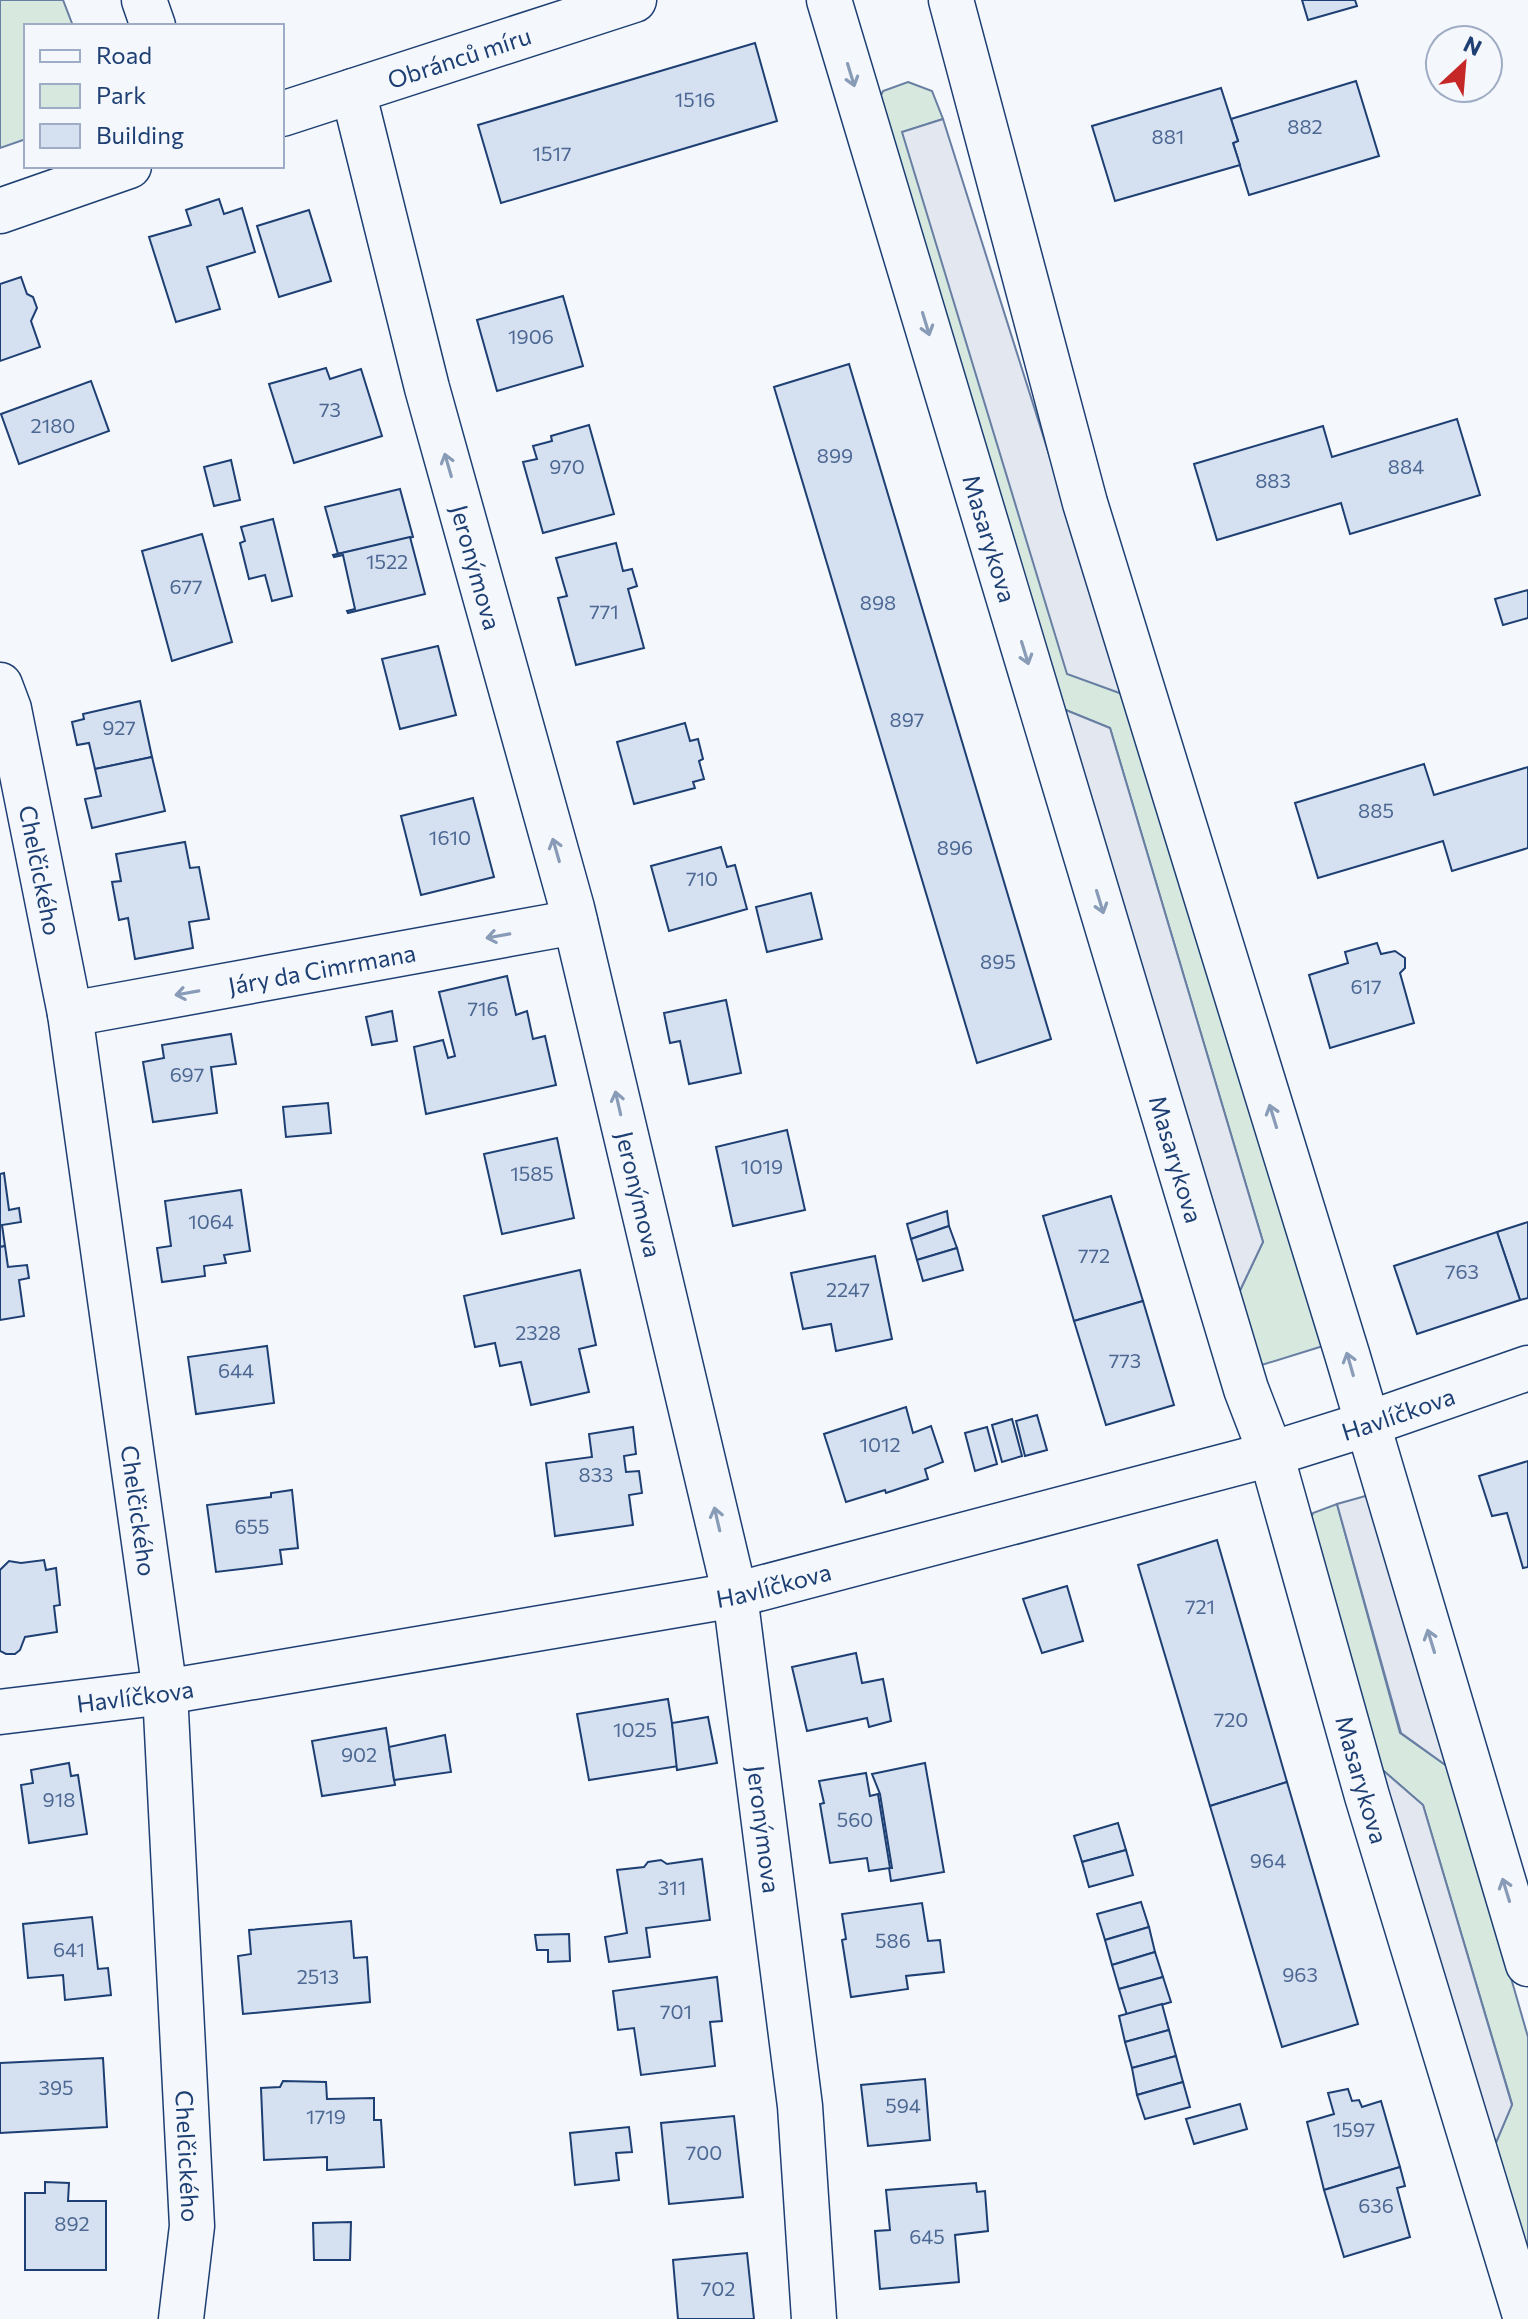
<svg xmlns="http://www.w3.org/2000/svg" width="1528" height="2319" font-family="Commissioner,sans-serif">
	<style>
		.green { fill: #d7e8df; stroke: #687fa3; stroke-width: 2 }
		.parking { fill: #e3e8f0; stroke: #687fa3; stroke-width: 2 }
		.building { fill: #d5e0f0; stroke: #1d3f73; stroke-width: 2 }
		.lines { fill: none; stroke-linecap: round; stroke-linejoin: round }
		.street-casing { stroke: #1d3f73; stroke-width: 47 }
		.street { stroke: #f4f7fb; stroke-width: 44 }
		.oneway { stroke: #889bb7 }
		.labels { text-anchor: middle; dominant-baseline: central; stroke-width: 6; stroke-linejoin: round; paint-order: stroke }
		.number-label { font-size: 20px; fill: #4b6792 }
		.street-label { font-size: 24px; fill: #1d3f73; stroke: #f4f7fb }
	</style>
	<rect width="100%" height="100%" fill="#f4f7fb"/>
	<g class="green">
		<path d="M0 0H63L73 26H26V139L0 148Z"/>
		<path d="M908 82 932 91 943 119 903 132 1125 696 1323 1346 1252 1368 1235 1301 1263 1242 1110 728 1051 704 873 112 883 91Z"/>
		<path d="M1337 1504 1400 1733 1451 1769 1528 2037V2274L1492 2152 1512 2104 1423 1805 1378 1766 1308 1526 1313 1513Z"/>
	</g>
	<g class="parking">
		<path d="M943 119 1125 695 1067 674 902 132Z"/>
		<path d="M1051 704 1110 728 1263 1242 1235 1301Z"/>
		<path d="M1369 1495 1451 1769 1401 1733 1337 1504Z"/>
		<path d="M1378 1766 1423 1805 1512 2105 1492 2152Z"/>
	</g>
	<g class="building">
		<path d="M1302 0H1355L1357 6 1308 20Z"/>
		<path d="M755 43 777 121 501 203 478 125Z"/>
		<path d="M1356 81 1379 156 1249 195 1233 143 1238 141 1231 119Z"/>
		<path d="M1221 88 1238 141 1233 143 1240 165 1115 201 1092 126Z"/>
		<path d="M219 199 224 214 242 208 255 252 207 267 220 309 176 322 149 237 191 225 186 210Z"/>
		<path d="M309 210 331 281 279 297 257 226Z"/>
		<path d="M21 277 27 294 33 297 37 308 31 321 40 347 0 361V284Z"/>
		<path d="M563 296 583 366 497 391 477 320Z"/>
		<path d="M849 364 1051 1039 977 1063 774 387Z"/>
		<path d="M326 368 330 379 361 369 382 436 294 463 269 384Z"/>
		<path d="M91 381 109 431 19 464 1 414Z"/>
		<path d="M1457 419 1480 495 1350 534 1341 503 1217 540 1194 464 1323 426 1332 457Z"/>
		<path d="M589 425 614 514 543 533 523 462 537 459 533 446 552 441 551 436Z"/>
		<path d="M231 460 240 500 214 506 204 467Z"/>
		<path d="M400 489 413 537 338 554 325 507Z"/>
		<path d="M273 519 292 596 272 601 265 575 249 579 240 543 245 541 241 527Z"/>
		<path d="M202 534 232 642 172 661 142 551Z"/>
		<path d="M410 537 425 594 348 613 347 611 355 609 343 555 334 557 333 555Z"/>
		<path d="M616 543 623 571 632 569 637 586 628 589 644 648 576 665 558 598 567 596 556 558Z"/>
		<path d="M1528 590V618L1503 625 1495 599Z"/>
		<path d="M438 646 456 715 400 729 382 659Z"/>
		<path d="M140 701 152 757 95 769 89 743 77 745 72 722 84 719 83 714Z"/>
		<path d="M685 723 690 741 698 739 703 759 699 761 704 779 693 782 695 788 634 804 617 742Z"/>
		<path d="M152 757 165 811 92 828 85 799 101 796 95 769Z"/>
		<path d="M1424 764 1434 795 1528 767V848L1452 871 1443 841 1318 878 1295 803Z"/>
		<path d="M473 798 494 877 421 895 401 816Z"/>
		<path d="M185 842 190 868 199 867 209 919 189 922 193 948 135 959 128 918 119 920 112 882 121 881 116 854Z"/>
		<path d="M721 847 727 867 735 865 747 909 669 931 651 866Z"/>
		<path d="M811 893 822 939 767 952 756 907Z"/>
		<path d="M1377 943 1381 954 1395 951 1405 958V968L1400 973 1414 1023 1330 1048 1309 975 1348 963 1345 952Z"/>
		<path d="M507 976 516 1015 527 1011 533 1039 545 1036 556 1085 426 1114 414 1047 443 1040 448 1058 455 1056 439 992Z"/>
		<path d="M726 1000 741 1073 689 1084 680 1041 670 1043 664 1013Z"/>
		<path d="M392 1011 397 1041 372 1045 366 1017Z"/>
		<path d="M231 1034 236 1064 211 1067 217 1113 153 1122 143 1062 164 1058 162 1045Z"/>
		<path d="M328 1103 331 1133 286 1137 283 1107Z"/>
		<path d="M787 1130 805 1210 733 1226 716 1147Z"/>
		<path d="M557 1138 574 1218 502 1234 484 1154Z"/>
		<path d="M4 1173 9 1210 19 1208 21 1222 2 1225 5 1246 0 1247V1174Z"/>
		<path d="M241 1190 250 1251 224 1255 226 1263 204 1266 205 1276 162 1282 157 1248 171 1246 165 1201Z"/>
		<path d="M1111 1196 1143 1301 1074 1321 1043 1216Z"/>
		<path d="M947 1211 949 1226 911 1239 907 1224Z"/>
		<path d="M1528 1222V1298L1520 1300 1497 1232Z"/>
		<path d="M949 1226 957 1248 917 1260 911 1239Z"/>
		<path d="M1497 1232 1520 1300 1417 1334 1394 1266Z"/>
		<path d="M5 1246 8 1267 27 1265 29 1278 19 1280 24 1316 0 1320V1247Z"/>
		<path d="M957 1248 963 1270 923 1281 917 1260Z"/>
		<path d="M875 1256 892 1339 836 1351 831 1324 803 1329 791 1273Z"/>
		<path d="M580 1270 596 1345 579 1349 589 1392 531 1405 521 1362 500 1366 495 1343 475 1347 464 1296Z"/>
		<path d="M1143 1301 1174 1405 1106 1425 1074 1321Z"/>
		<path d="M267 1346 274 1403 196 1414 188 1357Z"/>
		<path d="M906 1407 913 1433 931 1426 943 1462 925 1469 928 1479 886 1493 885 1490 846 1502 824 1434Z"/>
		<path d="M1037 1415 1047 1450 1025 1456 1016 1421Z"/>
		<path d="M1012 1419 1022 1456 1002 1462 992 1425Z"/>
		<path d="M633 1427 636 1454 624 1456 626 1472 639 1471 642 1493 629 1495 633 1525 555 1536 546 1463 592 1457 589 1434Z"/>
		<path d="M987 1427 997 1464 975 1471 965 1433Z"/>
		<path d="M1528 1461V1567L1523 1568 1507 1513 1492 1516 1479 1476Z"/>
		<path d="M292 1490 298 1548 280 1550 282 1564 216 1572 207 1505 271 1497V1493Z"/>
		<path d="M1217 1540 1287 1782 1210 1806 1138 1565Z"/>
		<path d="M44 1560 46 1570 56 1568 60 1605 54 1606 57 1632 25 1637 20 1650 15 1654H6L0 1651V1570L9 1561 21 1563Z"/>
		<path d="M1067 1586 1083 1641 1042 1653 1023 1599Z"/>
		<path d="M856 1653 862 1683 883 1679 891 1721 869 1727 867 1718 807 1731 792 1667Z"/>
		<path d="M668 1699 679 1766 589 1780 577 1714Z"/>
		<path d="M708 1717 717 1763 677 1770 672 1723Z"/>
		<path d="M386 1728 395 1785 322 1796 312 1741Z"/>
		<path d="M445 1735 451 1772 394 1780 389 1747Z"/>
		<path d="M69 1763 71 1776 78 1775 87 1834 29 1843 21 1785 33 1783 31 1770Z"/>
		<path d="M925 1763 944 1872 891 1881 889 1868H892L880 1794 872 1774Z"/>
		<path d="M866 1773 870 1796 878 1794 890 1868 869 1871 867 1858 830 1863 820 1804 824 1803 819 1781Z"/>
		<path d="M1287 1782 1358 2024 1282 2047 1210 1806Z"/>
		<path d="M1118 1823 1126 1850 1082 1862 1074 1836Z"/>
		<path d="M1126 1850 1133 1875 1089 1887 1082 1862Z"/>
		<path d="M702 1859 710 1920 646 1928 650 1957 609 1962 605 1937 627 1933 617 1870 644 1867 648 1862 661 1860 667 1864Z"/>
		<path d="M1141 1902 1149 1927 1105 1940 1097 1914Z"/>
		<path d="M922 1903 928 1941 940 1940 944 1972 906 1976 908 1989 851 1997 842 1940 846 1939 842 1914Z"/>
		<path d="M92 1917 98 1969 108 1968 111 1995 65 2000 63 1975 28 1978 23 1924Z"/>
		<path d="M351 1921 354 1958 367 1957 370 2002 243 2014 238 1956 251 1954 249 1930Z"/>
		<path d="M1149 1927 1155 1952 1112 1965 1105 1940Z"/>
		<path d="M569 1934 570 1961 548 1962V1950H537L535 1935Z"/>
		<path d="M1155 1952 1163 1977 1119 1989 1112 1965Z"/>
		<path d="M717 1977 722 2021 710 2022 715 2066 641 2075 634 2028 618 2030 613 1991Z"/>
		<path d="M1163 1977 1171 2002 1127 2015 1119 1989Z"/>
		<path d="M1162 2004 1169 2030 1125 2042 1119 2016Z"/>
		<path d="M1169 2030 1176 2056 1132 2068 1125 2042Z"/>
		<path d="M1176 2056 1183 2082 1137 2095 1132 2068Z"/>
		<path d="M103 2058 107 2127 0 2133V2063Z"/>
		<path d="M925 2079 930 2140 868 2146 861 2085Z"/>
		<path d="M283 2081 326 2082 327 2099 374 2098V2120H381L384 2167 327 2170V2157L264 2160 261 2088 280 2087Z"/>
		<path d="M1183 2082 1190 2107 1145 2119 1137 2095Z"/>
		<path d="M1348 2089 1352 2101 1359 2100 1362 2107 1381 2101 1400 2167 1324 2190 1307 2122 1334 2114 1328 2093Z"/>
		<path d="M1240 2104 1247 2129 1194 2144 1186 2119Z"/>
		<path d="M734 2116 743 2197 669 2204 661 2123Z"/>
		<path d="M629 2127 632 2152 616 2153 619 2180 575 2185 570 2133Z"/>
		<path d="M1400 2167 1405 2186 1397 2188 1410 2237 1344 2257 1324 2190Z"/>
		<path d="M45 2182 69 2183 68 2201H106V2270H25V2193H45Z"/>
		<path d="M976 2183 977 2192 985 2191 988 2231 955 2235 959 2282 880 2289 875 2231 890 2230 886 2190Z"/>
		<path d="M351 2222 350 2260H314L313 2223Z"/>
		<path d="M747 2253 754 2319H678L673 2260Z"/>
	</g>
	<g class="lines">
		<g class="street-casing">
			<g id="street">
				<path d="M144 0 153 26"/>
				<path id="s1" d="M829 0 1246 1389 1271 1454 1367 1796 1526 2319"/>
				<path d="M951 0 1085 503 1347 1354 1528 1964"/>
				<path id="s2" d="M353 91 427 388 572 908 735 1595 800 2106 814 2319"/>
				<path id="s3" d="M282 114 634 0"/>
				<path d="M0 211 129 166"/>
				<path id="s4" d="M0 685 9 709 70 1014 165 1692 192 2226 181 2319"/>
				<path id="s5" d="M70 1014 575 922"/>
				<path id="s6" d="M0 1712 165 1692 735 1595 1271 1454 1367 1424 1528 1368"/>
			</g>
		</g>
		<use href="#street" class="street"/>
	</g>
	<defs><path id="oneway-shaft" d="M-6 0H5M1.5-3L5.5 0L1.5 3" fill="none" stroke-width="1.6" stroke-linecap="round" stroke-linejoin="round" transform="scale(2)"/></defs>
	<g class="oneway">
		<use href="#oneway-shaft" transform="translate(851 75) rotate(73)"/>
		<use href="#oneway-shaft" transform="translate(926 324) rotate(73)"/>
		<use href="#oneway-shaft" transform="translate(448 465) rotate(-106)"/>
		<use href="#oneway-shaft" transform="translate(1025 653) rotate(73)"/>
		<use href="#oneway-shaft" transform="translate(556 850) rotate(-106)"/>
		<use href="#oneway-shaft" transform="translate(1100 902) rotate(73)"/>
		<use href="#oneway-shaft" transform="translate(498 936) rotate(170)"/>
		<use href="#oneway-shaft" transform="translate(187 993) rotate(170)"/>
		<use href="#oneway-shaft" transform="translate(618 1103) rotate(-103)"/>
		<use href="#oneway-shaft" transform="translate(1273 1116) rotate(-107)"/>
		<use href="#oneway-shaft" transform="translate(1350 1364) rotate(-106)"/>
		<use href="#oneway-shaft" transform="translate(717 1519) rotate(-103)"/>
		<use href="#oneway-shaft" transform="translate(1431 1641) rotate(-107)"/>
		<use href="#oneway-shaft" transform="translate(1506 1890) rotate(-107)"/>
	</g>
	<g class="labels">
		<g class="number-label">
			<text x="695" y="99">1516</text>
			<text x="1305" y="126">882</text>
			<text x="1168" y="136">881</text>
			<text x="552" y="153">1517</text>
			<text x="531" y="336">1906</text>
			<text x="330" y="409">73</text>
			<text x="53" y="425">2180</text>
			<text x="835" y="455">899</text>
			<text x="567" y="466">970</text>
			<text x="1406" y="466">884</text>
			<text x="1273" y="480">883</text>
			<text x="387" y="561">1522</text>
			<text x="186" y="586">677</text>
			<text x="878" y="602">898</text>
			<text x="604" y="611">771</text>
			<text x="907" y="719">897</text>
			<text x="119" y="727">927</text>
			<text x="1376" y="810">885</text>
			<text x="450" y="837">1610</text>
			<text x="955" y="847">896</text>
			<text x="702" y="878">710</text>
			<text x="998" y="961">895</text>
			<text x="1366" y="986">617</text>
			<text x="483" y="1008">716</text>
			<text x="187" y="1074">697</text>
			<text x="762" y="1166">1019</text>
			<text x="532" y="1173">1585</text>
			<text x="211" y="1221">1064</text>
			<text x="1094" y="1255">772</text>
			<text x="1462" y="1271">763</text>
			<text x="848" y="1289">2247</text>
			<text x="538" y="1332">2328</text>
			<text x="1125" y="1360">773</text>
			<text x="236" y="1370">644</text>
			<text x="880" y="1444">1012</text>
			<text x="596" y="1474">833</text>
			<text x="252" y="1526">655</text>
			<text x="1200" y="1606">721</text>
			<text x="1231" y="1719">720</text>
			<text x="635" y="1729">1025</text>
			<text x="359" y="1754">902</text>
			<text x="59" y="1799">918</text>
			<text x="855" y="1819">560</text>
			<text x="1268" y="1860">964</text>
			<text x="672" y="1887">311</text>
			<text x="893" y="1940">586</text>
			<text x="69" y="1949">641</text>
			<text x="1300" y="1974">963</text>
			<text x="318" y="1976">2513</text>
			<text x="676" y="2011">701</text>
			<text x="56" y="2087">395</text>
			<text x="903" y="2105">594</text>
			<text x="326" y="2116">1719</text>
			<text x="1354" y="2129">1597</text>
			<text x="704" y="2152">700</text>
			<text x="1376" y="2205">636</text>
			<text x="72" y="2223">892</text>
			<text x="927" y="2236">645</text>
			<text x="718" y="2288">702</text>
		</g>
		<g class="street-label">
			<text stroke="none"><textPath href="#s3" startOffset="186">Obránců míru</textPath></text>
			<text stroke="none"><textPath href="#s1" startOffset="562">Masarykova</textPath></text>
			<text stroke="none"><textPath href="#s2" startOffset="492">Jeronýmova</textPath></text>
			<text stroke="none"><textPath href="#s4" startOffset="190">Chelčického</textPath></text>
			<text stroke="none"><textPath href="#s5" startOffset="256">Járy da Cimrmana</textPath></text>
			<text stroke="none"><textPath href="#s1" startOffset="1210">Masarykova</textPath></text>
			<text stroke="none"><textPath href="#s2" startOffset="1140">Jeronýmova</textPath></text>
			<text stroke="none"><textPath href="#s6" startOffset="1432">Havlíčkova</textPath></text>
			<text stroke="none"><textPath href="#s4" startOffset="838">Chelčického</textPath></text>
			<text stroke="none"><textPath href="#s6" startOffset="784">Havlíčkova</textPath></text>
			<text stroke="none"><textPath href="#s6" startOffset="136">Havlíčkova</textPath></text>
			<text stroke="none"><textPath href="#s1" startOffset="1858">Masarykova</textPath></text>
			<text stroke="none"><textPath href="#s2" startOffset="1788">Jeronýmova</textPath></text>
			<text stroke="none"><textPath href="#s4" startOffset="1486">Chelčického</textPath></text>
		</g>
	</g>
	<rect x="24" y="24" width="260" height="144" fill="#f4f7fb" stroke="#9eadc5" stroke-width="2"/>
	<rect x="40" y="50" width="40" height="12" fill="#f4f7fb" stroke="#9eadc5" stroke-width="2"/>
	<text x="96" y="64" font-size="24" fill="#1d3f73">Road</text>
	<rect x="40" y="84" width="40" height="24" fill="#d7e8df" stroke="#9eadc5" stroke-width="2"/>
	<text x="96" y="104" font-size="24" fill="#1d3f73">Park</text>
	<rect x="40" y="124" width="40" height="24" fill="#d5e0f0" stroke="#9eadc5" stroke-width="2"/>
	<text x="96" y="144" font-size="24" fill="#1d3f73">Building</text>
	<g transform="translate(1464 64) rotate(26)"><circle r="38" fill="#f4f7fb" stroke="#9eadc5" stroke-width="2"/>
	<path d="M0-6L14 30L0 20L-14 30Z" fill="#c62828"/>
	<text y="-12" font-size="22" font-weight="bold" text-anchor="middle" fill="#1d3f73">N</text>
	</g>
</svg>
